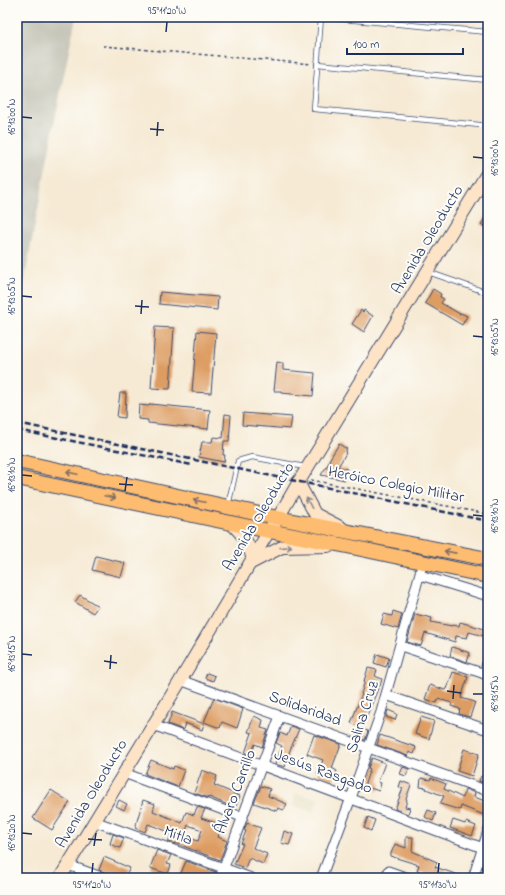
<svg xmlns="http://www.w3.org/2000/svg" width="505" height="895" font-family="'Indie Flower',sans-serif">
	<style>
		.built { fill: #e3dcba }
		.industrial { fill: #c6c5b8 }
		.building { fill: #dd9c62; fill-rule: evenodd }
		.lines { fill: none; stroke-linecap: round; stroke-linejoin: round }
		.lane-casing { stroke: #3c4b70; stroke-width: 6 }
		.street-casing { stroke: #3c4b70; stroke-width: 11 }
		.secondary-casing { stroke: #3c4b70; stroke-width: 14 }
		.primary-casing { stroke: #3c4b70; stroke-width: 16 }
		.path { stroke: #3c4b70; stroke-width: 1.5; stroke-dasharray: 3 3; stroke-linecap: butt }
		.lane { stroke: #fff; stroke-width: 4.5 }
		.street { stroke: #fff; stroke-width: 9 }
		.secondary { stroke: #fee4c6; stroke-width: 12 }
		.primary { stroke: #fdbc70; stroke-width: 14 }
		.rail { stroke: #1b2f5e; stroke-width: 2.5; stroke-dasharray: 6 3; stroke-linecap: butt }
		.oneway { stroke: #816e66 }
		.oneway2 { stroke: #8c8a92 }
		.ticks { fill: none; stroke: #1b2f5e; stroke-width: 1.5 }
		.labels { text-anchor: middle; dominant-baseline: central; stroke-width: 4; stroke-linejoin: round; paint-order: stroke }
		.street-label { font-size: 16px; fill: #1b2f5e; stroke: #fdfcf7 }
		.neatline { fill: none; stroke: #1b2f5e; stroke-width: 1.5 }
		.ticks-label { font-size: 10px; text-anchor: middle; fill: #1b2f5e }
	</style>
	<rect width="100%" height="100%" fill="#fdfcf7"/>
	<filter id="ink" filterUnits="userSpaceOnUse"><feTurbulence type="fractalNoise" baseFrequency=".025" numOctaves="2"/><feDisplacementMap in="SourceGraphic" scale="8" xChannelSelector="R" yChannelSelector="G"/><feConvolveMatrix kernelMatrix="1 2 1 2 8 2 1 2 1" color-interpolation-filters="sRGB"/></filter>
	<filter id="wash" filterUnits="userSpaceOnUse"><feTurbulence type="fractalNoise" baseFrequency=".012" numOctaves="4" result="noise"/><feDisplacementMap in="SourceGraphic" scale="16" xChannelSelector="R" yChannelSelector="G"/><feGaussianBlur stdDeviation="0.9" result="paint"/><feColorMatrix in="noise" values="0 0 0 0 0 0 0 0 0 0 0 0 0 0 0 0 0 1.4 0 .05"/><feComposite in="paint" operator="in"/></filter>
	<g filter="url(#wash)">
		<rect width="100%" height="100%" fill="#f6ead4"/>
		<path class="built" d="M295 793 318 799 314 812 292 806Z"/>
		<path class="industrial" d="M17 17H76L62 84 17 318Z"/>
		<g id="blocks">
			<g class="building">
				<path d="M488 214V229L481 224Z"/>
				<path d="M433 289 441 294 440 297 444 299 441 303 460 314 461 313 467 316 462 325 425 303Z"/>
				<path d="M160 292 218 297 217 310 159 304Z"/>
				<path d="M361 310 363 312 364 310 373 316 364 332 352 324Z"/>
				<path d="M155 327 174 328 170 389 151 388Z"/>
				<path d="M197 331 216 333 211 393 192 392Z"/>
				<path d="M277 362 283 363V370L315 373 313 396 281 393V391H274Z"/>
				<path d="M120 393H126L125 418 117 417Z"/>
				<path d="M150 404 210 410 208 429 148 423V420L138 419 139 405 149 406Z"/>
				<path d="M243 413 292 417 290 429 242 425Z"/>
				<path d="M225 414 231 415 229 441H224L223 455H225L224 462 199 457 202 442H212L213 437 223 438Z"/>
				<path d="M339 444 347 449 345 452 346 453 338 467 347 469 345 480 321 475 330 461 329 460Z"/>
				<path d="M96 556 125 563 121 577 92 570Z"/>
				<path d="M80 595 98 606 93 613 75 602Z"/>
				<path d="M393 611 402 614 398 629 381 624 384 614 392 616Z"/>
				<path d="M415 614 432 618 431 622 452 626V625L459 626 460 622 488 630V637L469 632 467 638 456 636 455 642 425 633 421 646 407 642Z"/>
				<path d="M452 647 470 653 467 662 450 656Z"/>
				<path d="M377 654 389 658 386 667 374 663Z"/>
				<path d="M368 668 377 670 375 676 382 679 380 686H379L367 716 362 714 358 726 351 723 362 694H361L365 681H364Z"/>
				<path d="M453 672 468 677 461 698 475 702 470 717 459 714 460 709 451 706 452 703 438 699 437 703 425 699 430 685 445 690 447 689Z"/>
				<path d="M207 673 215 676 213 681 205 678Z"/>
				<path d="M214 698 243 709 237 728 222 722 220 728 204 722Z"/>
				<path d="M388 710 397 714 395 720 386 717Z"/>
				<path d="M172 712 204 724 202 730 185 723 183 730 168 724Z"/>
				<path d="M254 716 263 720 261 728 268 730 262 747 255 744 251 755 245 753 252 733 248 732Z"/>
				<path d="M421 717 434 721 429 739 415 734Z"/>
				<path d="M291 726 299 729 290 750 285 767 275 764 282 746 276 743 280 733 287 736Z"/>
				<path d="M359 728 368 731 365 740 356 737Z"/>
				<path d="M314 735 341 744 332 768 337 771 333 781 317 775 323 760 307 754Z"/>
				<path d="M380 735 416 747 414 754 409 752 408 756 377 745Z"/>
				<path d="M464 749 479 754 472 776 457 771Z"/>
				<path d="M372 758 385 763 378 782 381 783 379 791 364 786 370 769 368 768Z"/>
				<path d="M151 760 173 769 174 766 184 770 178 787 145 774Z"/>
				<path d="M403 767 409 769 406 776 400 774Z"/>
				<path d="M202 770 217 776 214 785 240 796 235 808 209 797V798L194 793Z"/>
				<path d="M481 776 488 778V785L479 781Z"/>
				<path d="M421 778 430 780 431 778 446 784 444 789 463 798 465 789 475 793 474 797 488 802 484 815 461 806 460 810 440 804 444 796 426 789 427 788 420 787Z"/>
				<path d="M401 781 411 785 406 799 407 800 405 807 410 808 408 814 395 809 403 788 399 787Z"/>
				<path d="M261 786 270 789 268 796 287 804 284 810 278 808 277 811 254 803Z"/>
				<path d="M51 790 70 802 52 830 33 818Z"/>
				<path d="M119 800 127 804 124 810 116 806Z"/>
				<path d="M143 800 155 804 153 811 182 823 186 812 194 815 197 807 205 809 201 818 222 825 218 837 227 841 220 860 175 843V844L168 842 172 833 148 824 145 832 135 828ZM188 825 202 830 198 841 184 836Z"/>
				<path d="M428 810 436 813 433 821 425 817Z"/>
				<path d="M368 817 375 820 371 831 364 828Z"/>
				<path d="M453 820 465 824 466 822 476 826 472 836 450 828Z"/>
				<path d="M247 823 261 828 253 848 267 854 263 864 249 858 245 868 234 864 243 844H241L246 831 244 830Z"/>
				<path d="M284 831 293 834 289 845 281 843Z"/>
				<path d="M113 834 124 838 120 848 110 844Z"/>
				<path d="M406 837H413L412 851 437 862 435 867 464 877V878H437L417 871 419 865 390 856 395 844 406 848Z"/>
				<path d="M157 850 171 855 167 864 171 865 168 874 150 868Z"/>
				<path d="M488 851V870L482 868Z"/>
				<path d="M104 857 130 868 125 878H119L99 870Z"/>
				<path d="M186 861 216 872 214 878H179Z"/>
			</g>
		</g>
	</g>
	<g filter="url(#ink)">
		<use href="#blocks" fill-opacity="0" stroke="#3c4b70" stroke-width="1"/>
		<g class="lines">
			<g class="lane-casing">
				<g id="lane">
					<path d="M321 17 314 109 480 125"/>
					<path d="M321 17 488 32"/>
					<path d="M317 64 488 80"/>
					<path d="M428 272 488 293"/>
					<path d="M228 506 238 461 252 457 305 467"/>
				</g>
			</g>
			<g class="street-casing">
				<g id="street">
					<path d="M420 575 488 596"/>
					<path d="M401 646 488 675"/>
					<path d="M484 674 488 660"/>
					<path d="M180 680 488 791"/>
					<path d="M386 695 488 730"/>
					<path d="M153 725 483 848"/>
					<path d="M124 773 242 817"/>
					<path d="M94 821 251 878"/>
					<path d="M68 865 104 878"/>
					<path d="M388 871 408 878"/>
					<path d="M220 878 280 716"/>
					<path d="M321 878 351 798 381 712 423 562"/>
					<path d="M473 878 488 831"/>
				</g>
			</g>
			<g class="secondary-casing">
				<g id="secondary">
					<path d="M298 482 315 514 342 528"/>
					<path d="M231 523C245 537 248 541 253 560"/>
					<path d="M251 563 282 547 328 546"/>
					<path d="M60 878 176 688 269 531 278 518 301 478 488 172"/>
				</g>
			</g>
			<g class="primary-casing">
				<g id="primary">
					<path d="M17 461 278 518 488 559"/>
					<path d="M17 478 269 531 347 546 488 576"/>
				</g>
			</g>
			<g class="path">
				<path d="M103 46 311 64"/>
				<path d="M311 480 488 514"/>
			</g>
			<use href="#lane" class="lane"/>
			<use href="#street" class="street"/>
			<use href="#secondary" class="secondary"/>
			<use href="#primary" class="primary"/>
			<g class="rail">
				<path d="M17 423 488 521"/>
				<path d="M17 430 192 465"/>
			</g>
		</g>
		<defs><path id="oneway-shaft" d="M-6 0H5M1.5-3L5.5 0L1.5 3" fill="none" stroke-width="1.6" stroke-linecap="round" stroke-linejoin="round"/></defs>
		<g class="oneway">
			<use href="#oneway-shaft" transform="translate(72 473) rotate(-168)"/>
			<use href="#oneway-shaft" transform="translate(110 497) rotate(12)"/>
			<use href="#oneway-shaft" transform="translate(199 501) rotate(-168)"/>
			<use href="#oneway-shaft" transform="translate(450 552) rotate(-169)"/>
		</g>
		<g class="oneway2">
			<use href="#oneway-shaft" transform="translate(309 503) rotate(-118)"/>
			<use href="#oneway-shaft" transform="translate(286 547) rotate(-6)"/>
		</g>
	</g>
	<path class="ticks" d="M166 32 167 22M22 117 32 118M150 129 164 130M157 136 158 122M473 157 483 158M22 296 32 297M135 306 149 307M141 314 142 300M473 336 483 337M22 475 32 476M119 484 133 485M125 491 127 477M473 515 483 516M22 654 32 655M104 661 117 663M110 669 111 655M447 691 461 693M473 694H483M453 699 454 685M22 833 32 834M88 839 102 840M94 846 96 833M92 873 93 863M438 873 439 863"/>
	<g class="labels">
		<g class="street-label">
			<text transform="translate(428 240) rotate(-59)">Avenida Oleoducto</text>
			<text transform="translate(396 485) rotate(11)">Heróico Colegio Militar</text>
			<text transform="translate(259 517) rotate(-59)">Avenida Oleoducto</text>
			<text transform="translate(305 709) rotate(20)">Solidaridad</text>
			<text transform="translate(363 717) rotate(-72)">Salina Cruz</text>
			<text transform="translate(323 772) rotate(20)">Jesús Rasgado</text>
			<text transform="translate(236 792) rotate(-69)">Álvaro Carrillo</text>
			<text transform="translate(92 794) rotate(-59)">Avenida Oleoducto</text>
			<text transform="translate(178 836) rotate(20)">Mitla</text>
		</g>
	</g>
	<rect width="505" height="895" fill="none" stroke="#fdfcf7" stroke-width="44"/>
	<path d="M347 48v6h116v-6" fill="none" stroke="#1b2f5e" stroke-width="2"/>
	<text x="353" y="48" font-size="12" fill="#1b2f5e" stroke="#fdfcf7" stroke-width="3" paint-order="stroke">100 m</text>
	<rect x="22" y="22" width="461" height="851" class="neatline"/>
	<g class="ticks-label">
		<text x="167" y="14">95°11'20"W</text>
		<text transform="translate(11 117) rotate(-90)" y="4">16°13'00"N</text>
		<text transform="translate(494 158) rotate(-90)" y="4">16°13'00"N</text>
		<text transform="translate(11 296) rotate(-90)" y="4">16°13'05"N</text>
		<text transform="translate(494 337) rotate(-90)" y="4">16°13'05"N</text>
		<text transform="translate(11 475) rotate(-90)" y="4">16°13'10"N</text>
		<text transform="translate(494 516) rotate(-90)" y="4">16°13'10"N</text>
		<text transform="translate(11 654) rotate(-90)" y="4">16°13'15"N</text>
		<text transform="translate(494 694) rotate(-90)" y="4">16°13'15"N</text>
		<text transform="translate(11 833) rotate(-90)" y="4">16°13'20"N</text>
		<text x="92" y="888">95°11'20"W</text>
		<text x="438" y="888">95°11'30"W</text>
	</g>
</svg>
